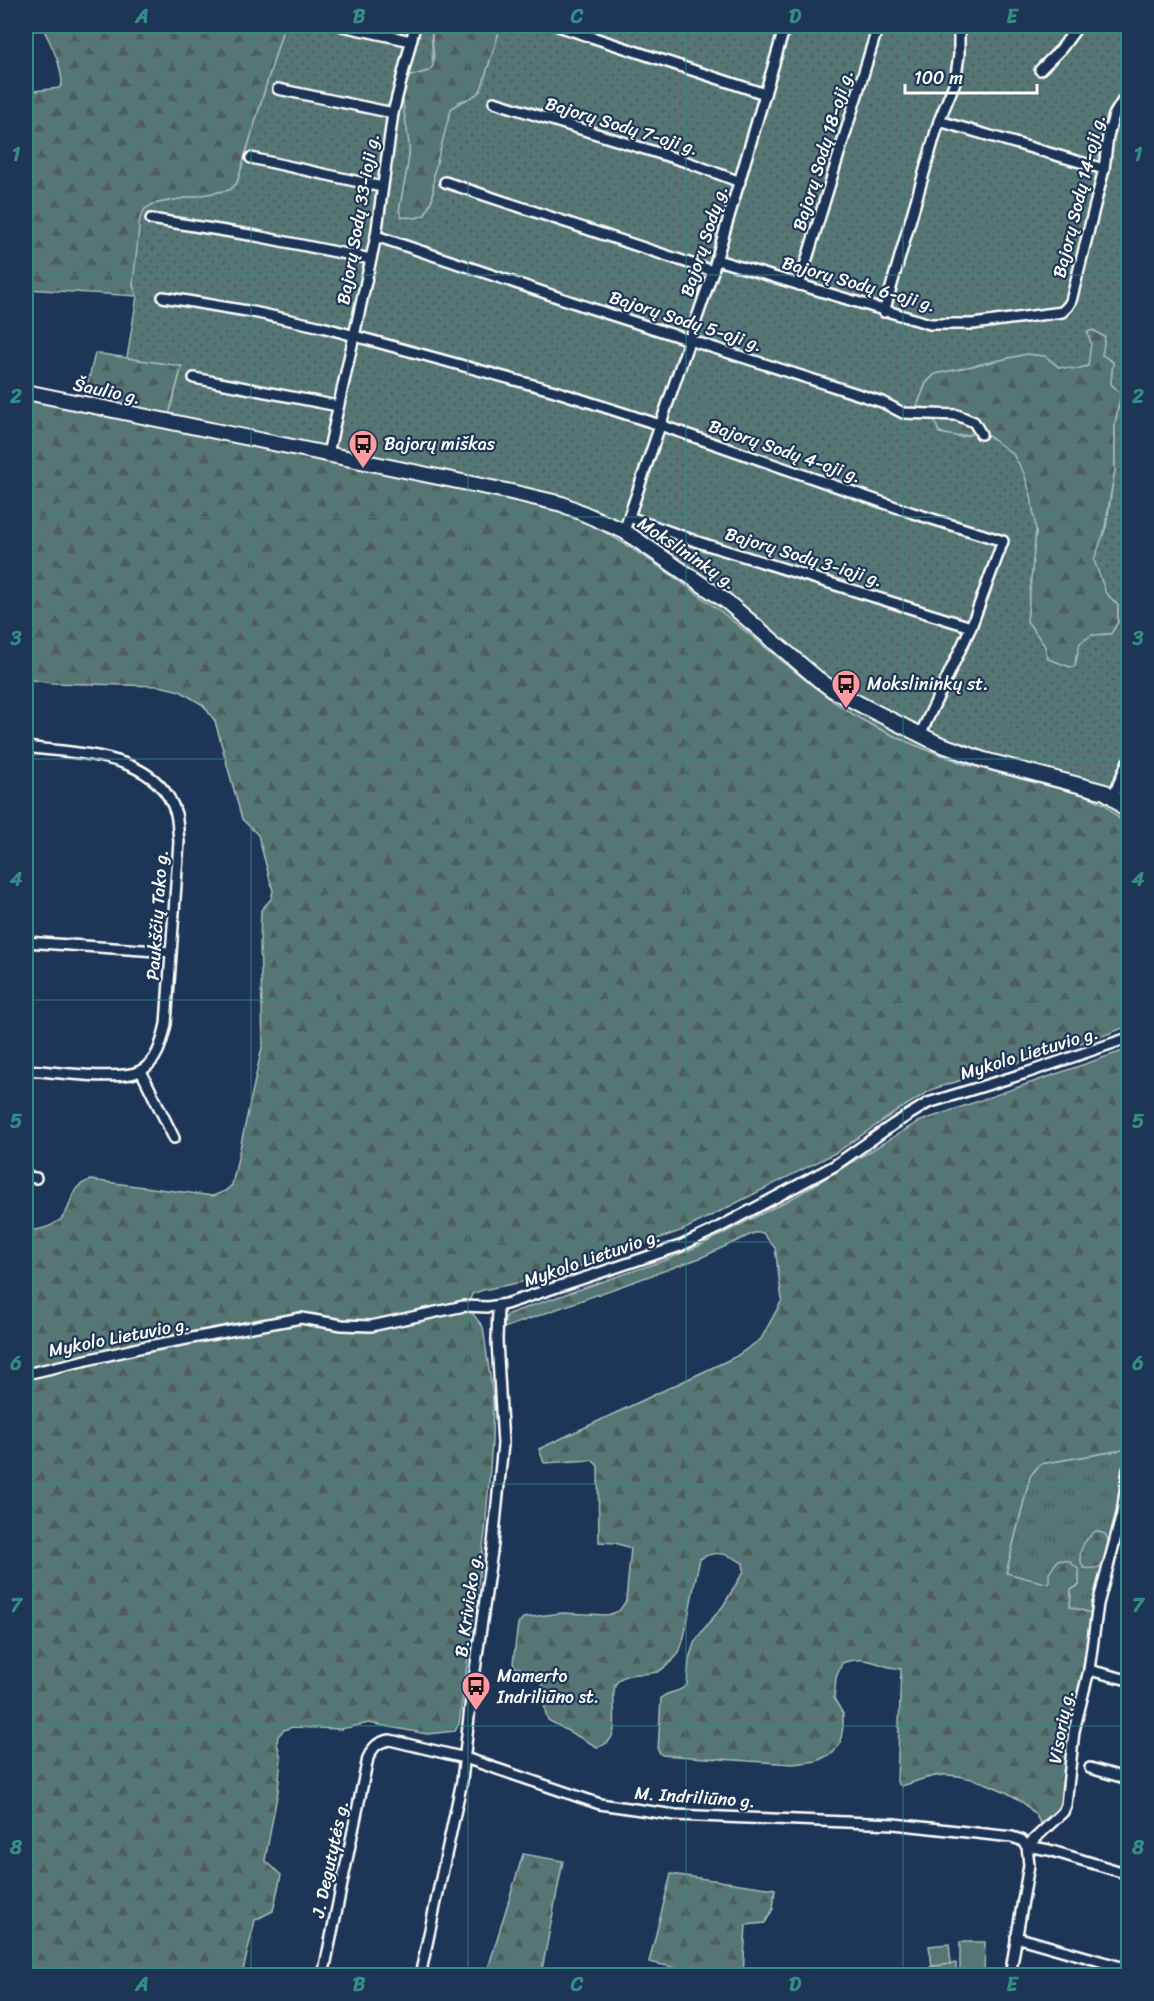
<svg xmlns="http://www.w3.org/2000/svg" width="1154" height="2001" font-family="Sriracha,sans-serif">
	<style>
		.grass { fill: url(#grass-tufts); stroke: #aababa; stroke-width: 1.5 }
		.forest { fill: url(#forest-firs); stroke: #aababa; stroke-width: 1.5 }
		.park { fill: url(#park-crowns); stroke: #aababa; stroke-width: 1.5 }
		.garden { fill: url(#garden-dots); stroke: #aababa; stroke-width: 1.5; fill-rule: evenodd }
		.pitch { fill: #547675; stroke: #aababa; stroke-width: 1.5 }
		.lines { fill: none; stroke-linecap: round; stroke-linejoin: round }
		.street-casing { stroke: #fff; stroke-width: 14 }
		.secondary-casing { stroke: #fff; stroke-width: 18 }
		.street { stroke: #1d3557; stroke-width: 9 }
		.secondary { stroke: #1d3557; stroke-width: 14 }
		.grid { fill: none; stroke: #338b84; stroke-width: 1.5; stroke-opacity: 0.55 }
		.labels { text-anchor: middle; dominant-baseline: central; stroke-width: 4.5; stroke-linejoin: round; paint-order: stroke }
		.street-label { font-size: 18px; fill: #fff; stroke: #1d3557 }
		.poi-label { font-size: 18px; fill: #fff; stroke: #1d3557; text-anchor: start }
		.neatline { fill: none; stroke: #338b84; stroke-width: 2 }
		.grid-label { font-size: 20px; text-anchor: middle; font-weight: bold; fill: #338b84 }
	</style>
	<defs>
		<pattern id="grass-tufts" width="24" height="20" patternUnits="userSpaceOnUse" patternTransform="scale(1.5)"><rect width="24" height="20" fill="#547675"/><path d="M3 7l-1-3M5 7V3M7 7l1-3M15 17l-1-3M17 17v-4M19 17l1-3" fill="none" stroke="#4f5d5c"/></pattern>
		<pattern id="forest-firs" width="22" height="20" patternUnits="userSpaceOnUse" patternTransform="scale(1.5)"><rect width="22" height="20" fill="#547675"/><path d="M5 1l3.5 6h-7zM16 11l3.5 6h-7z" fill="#4f5d5c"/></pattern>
		<pattern id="park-crowns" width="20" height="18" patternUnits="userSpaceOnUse" patternTransform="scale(1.5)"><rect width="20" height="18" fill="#547675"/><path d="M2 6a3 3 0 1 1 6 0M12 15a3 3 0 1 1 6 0" fill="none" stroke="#4f5d5c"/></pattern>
		<pattern id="garden-dots" width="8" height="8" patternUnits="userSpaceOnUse" patternTransform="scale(1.5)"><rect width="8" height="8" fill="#547675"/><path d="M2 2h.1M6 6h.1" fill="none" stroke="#4f5d5c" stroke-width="1.8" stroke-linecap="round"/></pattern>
	</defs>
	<rect width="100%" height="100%" fill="#1d3557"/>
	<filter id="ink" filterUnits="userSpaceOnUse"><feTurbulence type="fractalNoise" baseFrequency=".0167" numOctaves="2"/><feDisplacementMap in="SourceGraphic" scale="12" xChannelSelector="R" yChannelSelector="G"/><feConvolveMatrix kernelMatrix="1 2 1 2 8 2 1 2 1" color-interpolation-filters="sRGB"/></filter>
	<g filter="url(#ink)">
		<path class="grass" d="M1128 1449V1481L1095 1614 1070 1607 1071 1590 1079 1585V1570L1049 1585 1006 1573 1030 1476 1040 1464Z"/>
		<g class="forest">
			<path d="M42 26H284L237 183 230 190 153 204 133 285 137 296 26 289V92L59 88 62 84C61 61 51 45 42 26Z"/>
			<path d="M431 26H501L481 90 476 96 458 102 434 173 433 197 425 215 416 218 402 217 399 211C402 192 407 173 409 154 411 128 394 100 410 76L428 71 434 59Z"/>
			<path d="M1093 330 1105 337 1113 362 1111 384 1121 393 1115 424V470L1103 538 1106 593 1118 605V622L1111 634 1092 635 1076 655 1075 666 1070 667 1048 659 1044 646 1027 621 1036 530 997 443 982 431C947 442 941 435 915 411L926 383 935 374 1027 354 1045 356 1059 367 1076 369 1088 366 1087 332Z"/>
			<path d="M95 353 182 366 166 426 554 509 590 523 634 549 714 605 817 689 875 727 964 764 1088 796 1105 804 1128 828V1026L1100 1037 933 1089 897 1111 837 1152 683 1230 552 1276 483 1290 472 1294 469 1302 473 1314 483 1327 493 1397 492 1442 485 1532 459 1724 455 1731 427 1734 369 1723 341 1729 292 1727 284 1730 278 1736 277 1743 281 1758 278 1791 265 1860 281 1875 273 1911 255 1920 242 1975H26V1231C39 1230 50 1228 61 1219 75 1206 66 1187 91 1180L213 1196 225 1191 232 1185 263 1043 260 942 261 910 271 899 273 891 258 835 242 819 215 721 203 705 180 691 159 686 51 683 26 679V397L82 408Z"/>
			<path d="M1128 1049V1449L1040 1464 1030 1476 1006 1573 1049 1584V1573L1058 1560 1069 1561 1079 1570V1585L1071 1590 1070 1607 1095 1614 1067 1744 1061 1803 1056 1811 1040 1823C1029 1796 975 1776 947 1775 932 1774 916 1782 901 1786L897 1782 901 1669C875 1667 872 1654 842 1663L836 1678 834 1698 843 1714V1727L840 1743 833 1753 817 1761 793 1764 662 1755 658 1751 661 1698C669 1691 679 1693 687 1685L689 1659 694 1643 703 1630 723 1606 744 1571 743 1563C728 1554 716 1549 700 1559 695 1580 691 1601 687 1623 685 1632 683 1645 678 1654 674 1660 664 1669 657 1672 644 1676 621 1670 615 1686 609 1704 626 1742 597 1747L548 1720C541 1706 547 1689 539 1674L515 1667 513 1663 518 1624 523 1618 562 1613 608 1615 619 1611 626 1601 631 1548 615 1543 599 1542 598 1466 592 1460 544 1463 539 1449 735 1357 761 1339 782 1300 775 1248 763 1233H754L700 1258 504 1328 505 1318 508 1314 668 1259 701 1245 796 1196 918 1122Z"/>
			<path d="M1096 1531 1105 1534C1117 1554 1107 1571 1084 1568 1075 1555 1083 1540 1096 1531Z"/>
			<path d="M523 1854 563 1861 541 1975H486Z"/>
			<path d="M671 1874 775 1889 773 1909 765 1923 746 1925 743 1975H708L649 1962Z"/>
		</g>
		<path class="park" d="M956 1963V1975H931L930 1967Z"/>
		<path class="garden" d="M284 26H431L433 66 428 71 410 76C394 100 411 128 409 154 407 173 402 192 399 211L402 217 416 218 425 215 433 197 434 173 451 109C460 100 473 100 481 90L501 26H1128V828L1105 804 1088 796C1006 775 922 757 849 712 819 693 793 670 766 648 732 620 698 593 661 568 627 545 593 522 554 509L166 427 182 366 127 358 137 296 133 285 140 218 145 209 153 204 230 190 237 183ZM1093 330 1105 337 1102 355 1113 362 1111 384 1121 394 1115 424V470L1106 527 1094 560 1106 593 1118 605V622L1111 634 1092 635 1080 643 1075 666 1070 667 1048 659 1045 646 1027 621 1036 530 1031 496 1024 473 1013 454 982 431 962 437 939 433 935 421 915 411 926 383 935 374 1027 354 1045 356 1059 367 1076 369 1088 366 1091 343 1087 332Z"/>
		<g class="pitch">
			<path d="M960 1942H985L984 1975H960Z"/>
			<path d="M949 1944 951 1964 932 1966 929 1946Z"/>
		</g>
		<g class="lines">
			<g class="street-casing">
				<g id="street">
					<path d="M342 26 411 41"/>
					<path d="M558 26 765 94"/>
					<path d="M1040 70 1061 49 1078 26"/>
					<path d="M278 89 393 113"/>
					<path d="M494 102 690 163 740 182"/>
					<path d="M939 121 1104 169"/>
					<path d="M251 158 382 187"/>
					<path d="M445 182 713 271"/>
					<path d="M151 219 256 236 371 259"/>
					<path d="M376 236 587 307 882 402 903 413 957 415 974 422 981 434"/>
					<path d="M717 260 930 324H973L1062 312 1068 306 1071 301 1104 169 1108 136 1114 115 1128 92"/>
					<path d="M799 285 878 26"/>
					<path d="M163 297 253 312 322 327 555 391 660 425 913 513 1003 541 971 627 920 735"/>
					<path d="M884 312 939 121 955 82 959 55V26"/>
					<path d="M194 378 338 406"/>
					<path d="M328 454 376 236 393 113 415 26"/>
					<path d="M629 517 701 543 971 627"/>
					<path d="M624 531 713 271 785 26"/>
					<path d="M26 747C77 754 158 752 176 814 178 823 178 833 179 842L166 1024C162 1041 158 1062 140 1071 118 1082 52 1071 26 1070"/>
					<path d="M1113 797 1128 761"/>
					<path d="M26 942 171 952"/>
					<path d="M141 1071 174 1138"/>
					<path d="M26 1177 36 1178"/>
					<path d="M26 1374 143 1347 301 1318 342 1325 371 1326 464 1306 488 1307 506 1304 680 1246 712 1231 834 1166 894 1124 928 1103 1026 1073 1128 1038"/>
					<path d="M1089 1670 1128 1680"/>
					<path d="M1090 1768 1128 1779"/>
					<path d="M1027 1846 1063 1812 1066 1805 1074 1731 1089 1670 1098 1604 1122 1514 1128 1470"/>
					<path d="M1027 1846 1049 1850 1128 1874"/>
					<path d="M1016 1937 1128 1969"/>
					<path d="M323 1976 368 1758C373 1747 377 1742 390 1740L465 1758 600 1804 675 1815 894 1824 1012 1837 1021 1840 1027 1846"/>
					<path d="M420 1976 462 1781 471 1698 493 1544 503 1444 497 1341 498 1306"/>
					<path d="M1010 1976 1029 1865 1027 1846"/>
				</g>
			</g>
			<g class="secondary-casing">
				<path id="secondary" d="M26 392 511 492 562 504 624 531 726 601 818 679 833 690 873 711 937 743 984 760 1105 792 1113 797 1128 812"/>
			</g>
			<use href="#street" class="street"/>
			<use href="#secondary" class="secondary"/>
		</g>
	</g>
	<path class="grid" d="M251 26V1976M468 26V1976M686 26V1976M903 26V1976M26 275H1128M26 517H1128M26 759H1128M26 1000H1128M26 1242H1128M26 1484H1128M26 1726H1128"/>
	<defs>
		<g id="bus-pin" transform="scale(1.5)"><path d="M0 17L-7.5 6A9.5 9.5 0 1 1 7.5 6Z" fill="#ff9aa2" stroke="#1d3557"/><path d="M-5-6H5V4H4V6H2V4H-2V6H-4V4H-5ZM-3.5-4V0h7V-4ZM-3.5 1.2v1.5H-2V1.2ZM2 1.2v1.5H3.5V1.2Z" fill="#111"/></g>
	</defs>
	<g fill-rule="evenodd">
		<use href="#bus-pin" x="363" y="444"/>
		<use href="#bus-pin" x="846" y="684"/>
		<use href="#bus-pin" x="476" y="1686"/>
	</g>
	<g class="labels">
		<g class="street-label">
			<text transform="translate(622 126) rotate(17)">Bajorų Sodų 7-oji g.</text>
			<text transform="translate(823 150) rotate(-73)">Bajorų Sodų 18-oji g.</text>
			<text transform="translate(1079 196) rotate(-76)">Bajorų Sodų 14-oji g.</text>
			<text transform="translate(358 219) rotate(-80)">Bajorų Sodų 33-ioji g.</text>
			<text transform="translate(704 241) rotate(-72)">Bajorų Sodų g.</text>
			<text transform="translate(859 284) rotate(16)">Bajorų Sodų 6-oji g.</text>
			<text transform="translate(686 321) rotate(18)">Bajorų Sodų 5-oji g.</text>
			<text transform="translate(107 391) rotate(12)">Šaulio g.</text>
			<text transform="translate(785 451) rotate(19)">Bajorų Sodų 4-oji g.</text>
			<text transform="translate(687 553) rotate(34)">Mokslininkų g.</text>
			<text transform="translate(804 557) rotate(17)">Bajorų Sodų 3-ioji g.</text>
			<text transform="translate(157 915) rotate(-86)">Paukščių Tako g.</text>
			<text transform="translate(1029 1053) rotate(-17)">Mykolo Lietuvio g.</text>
			<text transform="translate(592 1258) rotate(-19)">Mykolo Lietuvio g.</text>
			<text transform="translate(119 1337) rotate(-11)">Mykolo Lietuvio g.</text>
			<text transform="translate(468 1605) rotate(-82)">B. Krivicko g.</text>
			<text transform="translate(1061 1727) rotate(-80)">Visorių g.</text>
			<text transform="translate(695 1797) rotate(4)">M. Indriliūno g.</text>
			<text transform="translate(330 1859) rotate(-78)">J. Degutytės g.</text>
		</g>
		<g class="poi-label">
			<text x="384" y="444">Bajorų miškas</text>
			<text x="867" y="684">Mokslininkų st.</text>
			<text x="497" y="1676">Mamerto<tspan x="497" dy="21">Indriliūno st.</tspan></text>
		</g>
	</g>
	<rect width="1154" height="2001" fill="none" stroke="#1d3557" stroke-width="66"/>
	<path d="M905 84v9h132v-9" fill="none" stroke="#ffffff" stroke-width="3"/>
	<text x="914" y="84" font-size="18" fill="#ffffff" stroke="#1d3557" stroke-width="4.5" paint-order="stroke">100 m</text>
	<rect x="33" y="33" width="1088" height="1935" class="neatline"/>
	<g class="grid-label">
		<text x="142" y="23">A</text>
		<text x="359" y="23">B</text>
		<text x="577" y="23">C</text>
		<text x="795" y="23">D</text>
		<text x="1012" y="23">E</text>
		<text x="16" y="161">1</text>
		<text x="1138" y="161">1</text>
		<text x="16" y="403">2</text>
		<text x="1138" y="403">2</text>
		<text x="16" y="645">3</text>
		<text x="1138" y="645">3</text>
		<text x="16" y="886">4</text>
		<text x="1138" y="886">4</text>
		<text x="16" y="1128">5</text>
		<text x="1138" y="1128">5</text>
		<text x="16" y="1370">6</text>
		<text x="1138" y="1370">6</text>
		<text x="16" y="1612">7</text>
		<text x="1138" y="1612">7</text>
		<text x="16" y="1854">8</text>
		<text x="1138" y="1854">8</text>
		<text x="142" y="1991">A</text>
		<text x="359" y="1991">B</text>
		<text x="577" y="1991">C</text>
		<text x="795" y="1991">D</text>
		<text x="1012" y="1991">E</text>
	</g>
</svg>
